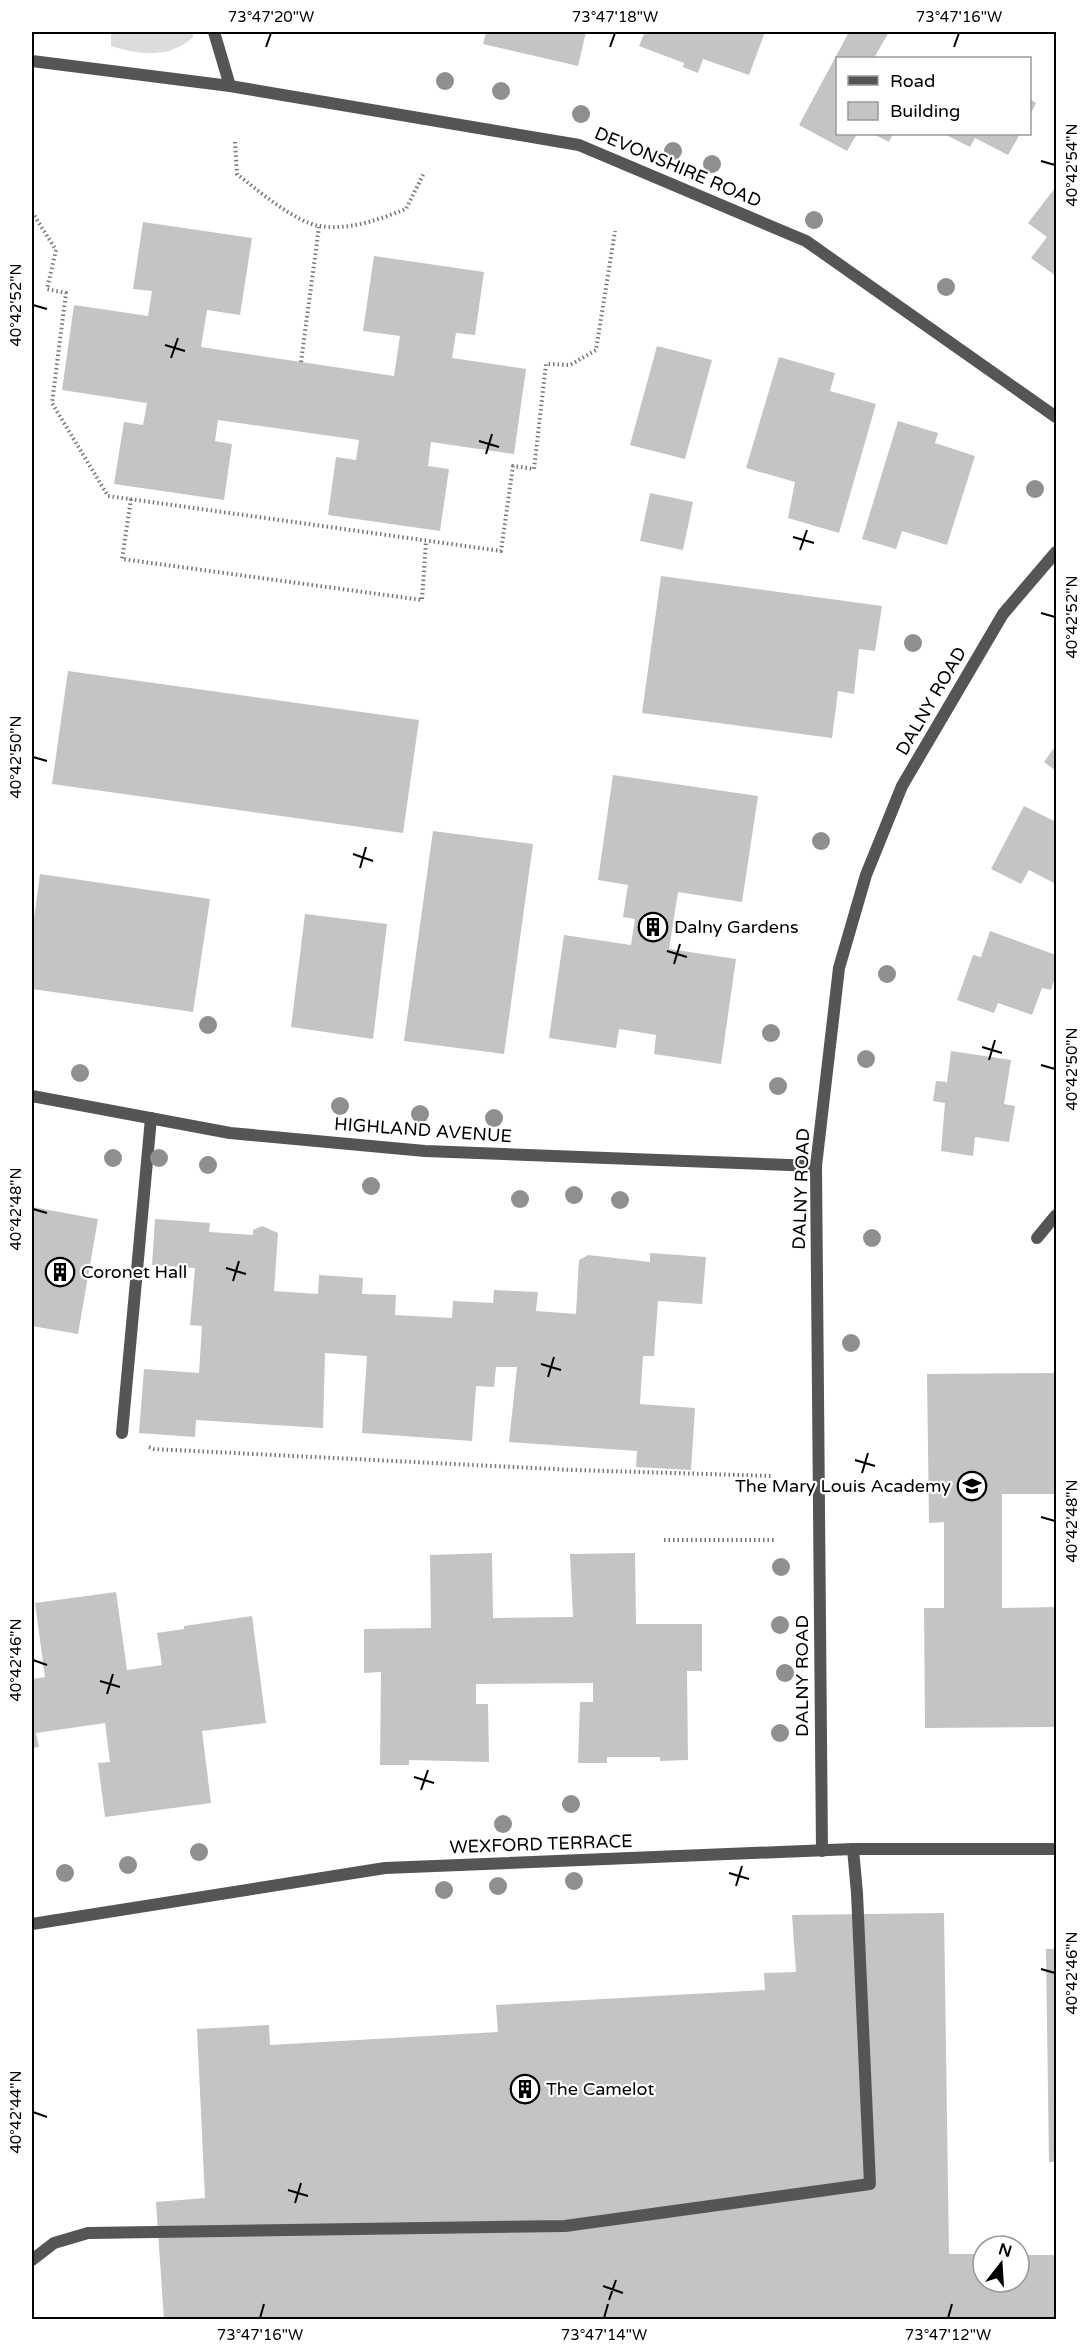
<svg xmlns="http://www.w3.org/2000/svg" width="1088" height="2351" font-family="'Varela Round',sans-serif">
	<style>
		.green { fill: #dcdcdc }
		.building { fill: #c4c4c4 }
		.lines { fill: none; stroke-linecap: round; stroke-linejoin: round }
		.path { stroke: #777; stroke-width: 4; stroke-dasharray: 1.5 3; stroke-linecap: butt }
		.lane { stroke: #555; stroke-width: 12 }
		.street { stroke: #555; stroke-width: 12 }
		.tree { fill: #8f8f8f }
		.ticks { fill: none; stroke: #000; stroke-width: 2 }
		.labels { text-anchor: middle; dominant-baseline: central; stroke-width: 4.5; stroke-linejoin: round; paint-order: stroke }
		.street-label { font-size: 18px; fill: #000; stroke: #fff }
		.poi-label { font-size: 18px; fill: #000; stroke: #fff; text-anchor: start }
		.neatline { fill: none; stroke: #000; stroke-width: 2 }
		.ticks-label { font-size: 15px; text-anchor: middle; fill: #000 }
	</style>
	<rect width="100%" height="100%" fill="#fff"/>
	<path class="green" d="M111 32H193V37C170 59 140 55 111 46Z"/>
	<g class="building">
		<path d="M486 32H586L578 66 483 44Z"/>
		<path d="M645 32H765L749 75 703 59 698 73 683 67 684 63 639 46Z"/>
		<path d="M849 32H889L874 58H838V134H857L847 151 799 125Z"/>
		<path d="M1030 99 1036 103 1030 115Z"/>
		<path d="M873 134H893L889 142Z"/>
		<path d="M944 134H1020L1008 155 975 138 970 147Z"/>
		<path d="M1055 188 1056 189V276L1031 258 1047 237 1028 223Z"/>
		<path d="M143 222 252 238 240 315 207 310 201 347 301 362 394 376 400 336 363 331 374 256 484 272 475 335 456 333 452 358 526 369 514 454 431 442 428 466 449 469 440 531 328 515 336 457 356 460 359 440 218 420 215 441 232 444 224 500 114 484 124 422 143 425 147 403 62 390 74 305 148 316 152 291 133 289Z"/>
		<path d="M657 346 712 360 685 459 630 445Z"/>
		<path d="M779 357 835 373 830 391 876 404 839 533 788 518 795 482 746 468Z"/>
		<path d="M898 421 938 433 935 443 975 456 947 545 902 531 896 549 862 539Z"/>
		<path d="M650 493 693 502 683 550 640 541Z"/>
		<path d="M661 576 882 606 875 651 859 649 854 694 838 691 832 738 642 713Z"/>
		<path d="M68 671 419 720 403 833 52 784Z"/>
		<path d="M1056 745V771L1044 762Z"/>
		<path d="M613 775 758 796 742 902 678 892 669 949 736 959 721 1064 654 1054 656 1035 619 1029 616 1048 549 1038 564 935 631 945 635 919 623 917 628 885 598 880Z"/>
		<path d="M1024 806 1056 822V884L1029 870 1021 884 991 869Z"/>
		<path d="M433 831 533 844 504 1054 404 1041Z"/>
		<path d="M40 874 210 899 193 1012 32 989V933Z"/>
		<path d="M305 914 387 924 373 1039 291 1027Z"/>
		<path d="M990 931 1056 955V974L1051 990 1042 988 1032 1015 998 1003 994 1013 957 1000 973 955 981 957Z"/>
		<path d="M951 1051 1011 1060 1004 1104 1015 1106 1009 1142 975 1137 973 1156 941 1151 945 1103 933 1101 936 1081 947 1082Z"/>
		<path d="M32 1207 98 1219 78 1334 32 1326Z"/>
		<path d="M155 1219 210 1223 209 1232 253 1235V1230L262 1226 278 1233 274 1291 318 1294 319 1275 363 1278 362 1294 396 1295 395 1315 452 1318 453 1301 493 1303 494 1290 538 1292 536 1311 576 1314 579 1260 588 1255 650 1262V1253L706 1257 702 1304 658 1301 654 1356H643L640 1404 695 1408 691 1470 636 1467 637 1451 509 1442 517 1367H496L494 1387 476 1386 472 1441 362 1433 367 1356 325 1353 323 1428 196 1420 195 1437 139 1433 144 1369 199 1373 202 1326 190 1325 195 1268 152 1265Z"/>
		<path d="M1056 1373V1494H1002V1608L1056 1607V1727L925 1728 924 1608H944V1522L929 1523 927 1374Z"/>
		<path d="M492 1553 493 1618 573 1617 570 1554 635 1553 636 1624H702V1671H687L688 1760 660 1761V1757H607V1763H578L580 1702H593V1683L476 1684V1704H488L489 1762 409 1760V1765H380L381 1672 364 1673V1629L431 1628 430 1555Z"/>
		<path d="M116 1592 127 1670 162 1665 157 1633 184 1629V1626L252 1616 266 1723 202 1731 211 1803 105 1817 98 1763 110 1762 105 1723 36 1733 39 1747 32 1748V1679L45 1677 35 1603Z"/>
		<path d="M944 1913 949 2254H983V2282H1019V2255H1056V2320H164L156 2202 205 2198 197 2029 269 2025 270 2045 498 2032 496 2005 765 1990 764 1973 796 1972 792 1915Z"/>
		<path d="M1046 1949H1056V2162H1049Z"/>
	</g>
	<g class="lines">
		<g class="path">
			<path d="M235 142 237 174C256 189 296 223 320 226 349 231 380 219 406 209L424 173"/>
			<path d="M32 212 56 250 47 289 66 293 52 403 108 496 501 551 513 466 534 469 546 364 570 365 596 350 615 231"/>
			<path d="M301 362 319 227"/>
			<path d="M131 499 122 559 422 600 426 541"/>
			<path d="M149 1447 154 1449 574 1470 773 1476"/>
			<path d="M664 1540H774"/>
		</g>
		<g class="lane">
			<path d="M1037 1238 1056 1215"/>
			<path d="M122 1433 151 1118"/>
			<path d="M32 2260 54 2243 88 2233 565 2226 870 2184 857 1893 853 1849"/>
		</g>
		<g class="street">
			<path d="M214 32 230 86"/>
			<path d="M32 61 230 86 579 145 806 241 1056 417"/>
			<path d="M32 1096 230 1133 425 1151 816 1166"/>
			<path d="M822 1851 816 1166 839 968 866 875 902 786 1003 614 1056 552"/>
			<path d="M32 1924 385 1868 853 1849H1056"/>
		</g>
	</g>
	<g class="tree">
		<circle cx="445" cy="81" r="9"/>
		<circle cx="501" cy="91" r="9"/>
		<circle cx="581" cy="114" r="9"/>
		<circle cx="673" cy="151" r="9"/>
		<circle cx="712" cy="164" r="9"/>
		<circle cx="814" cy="220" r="9"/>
		<circle cx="946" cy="287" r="9"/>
		<circle cx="1035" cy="489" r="9"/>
		<circle cx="913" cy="643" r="9"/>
		<circle cx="821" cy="841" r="9"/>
		<circle cx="887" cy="974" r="9"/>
		<circle cx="208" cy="1025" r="9"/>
		<circle cx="771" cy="1033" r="9"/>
		<circle cx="866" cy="1059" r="9"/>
		<circle cx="80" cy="1073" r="9"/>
		<circle cx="778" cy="1086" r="9"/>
		<circle cx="340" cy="1106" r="9"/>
		<circle cx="420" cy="1114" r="9"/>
		<circle cx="494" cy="1118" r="9"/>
		<circle cx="113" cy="1158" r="9"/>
		<circle cx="159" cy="1158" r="9"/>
		<circle cx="208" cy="1165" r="9"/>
		<circle cx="371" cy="1186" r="9"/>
		<circle cx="574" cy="1195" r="9"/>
		<circle cx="520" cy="1199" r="9"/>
		<circle cx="620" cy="1200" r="9"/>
		<circle cx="872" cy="1238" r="9"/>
		<circle cx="851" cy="1343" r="9"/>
		<circle cx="781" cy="1567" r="9"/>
		<circle cx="780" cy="1625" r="9"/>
		<circle cx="785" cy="1673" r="9"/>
		<circle cx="780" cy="1733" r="9"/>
		<circle cx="571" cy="1804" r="9"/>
		<circle cx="503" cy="1824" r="9"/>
		<circle cx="199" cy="1852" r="9"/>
		<circle cx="128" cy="1865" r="9"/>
		<circle cx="65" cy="1873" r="9"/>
		<circle cx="574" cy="1881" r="9"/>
		<circle cx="498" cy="1886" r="9"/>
		<circle cx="444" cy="1890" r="9"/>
	</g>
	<path class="ticks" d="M266 47 271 33M610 47 615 33M954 47 959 33M1041 161 1055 165M33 305 47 309M165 345 185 351M171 358 178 338M479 441 499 447M486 454 492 434M793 537 814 543M800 550 807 530M1041 613 1055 617M33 757 47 761M353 854 373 861M360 868 366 847M667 951 687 957M674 964 680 944M982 1047 1002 1053M989 1060 995 1040M1041 1065 1055 1069M33 1209 47 1213M226 1268 246 1274M233 1281 239 1261M541 1364 561 1370M548 1377 554 1357M855 1460 875 1466M862 1473 868 1453M1041 1517 1055 1521M33 1660 47 1665M100 1681 120 1687M107 1694 113 1674M414 1777 434 1783M421 1790 428 1770M729 1873 749 1879M736 1886 742 1866M1041 1969 1055 1973M33 2112 47 2117M288 2190 308 2196M295 2203 301 2183M603 2286 623 2293M609 2300 616 2280M260 2318 264 2304M604 2318 608 2304M948 2318 952 2304"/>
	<defs>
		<g id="building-ring" transform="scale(1.5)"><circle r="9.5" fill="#fff" stroke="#000" stroke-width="1.5"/><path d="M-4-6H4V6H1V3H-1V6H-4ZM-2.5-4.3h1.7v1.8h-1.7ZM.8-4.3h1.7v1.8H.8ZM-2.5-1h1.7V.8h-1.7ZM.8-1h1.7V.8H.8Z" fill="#000"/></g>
		<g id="school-ring" transform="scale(1.5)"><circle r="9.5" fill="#fff" stroke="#000" stroke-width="1.5"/><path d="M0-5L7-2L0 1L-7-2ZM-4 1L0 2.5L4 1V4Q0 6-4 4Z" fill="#000"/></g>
	</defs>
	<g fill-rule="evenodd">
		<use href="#building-ring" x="653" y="927"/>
		<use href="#building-ring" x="60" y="1272"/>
		<use href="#school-ring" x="972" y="1486"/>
		<use href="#building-ring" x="525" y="2089"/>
	</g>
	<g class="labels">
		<g class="street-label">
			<text transform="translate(678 167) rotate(23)">DEVONSHIRE ROAD</text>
			<text transform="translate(931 701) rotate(-60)">DALNY ROAD</text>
			<text transform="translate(423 1130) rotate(4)">HIGHLAND AVENUE</text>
			<text transform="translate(801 1189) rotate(-88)">DALNY ROAD</text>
			<text transform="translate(802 1676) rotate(-90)">DALNY ROAD</text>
			<text transform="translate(541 1844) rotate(-2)">WEXFORD TERRACE</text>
		</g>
		<g class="poi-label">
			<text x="674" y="927">Dalny Gardens</text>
			<text x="81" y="1272">Coronet Hall</text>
			<text x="951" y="1486" text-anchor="end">The Mary Louis Academy</text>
			<text x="546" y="2089">The Camelot</text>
		</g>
	</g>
	<rect width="1088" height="2351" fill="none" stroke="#ffffff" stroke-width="66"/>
	<rect x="836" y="57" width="195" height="78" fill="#ffffff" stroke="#999999" stroke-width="1.5"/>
	<rect x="848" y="76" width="30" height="9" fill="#555555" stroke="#999999" stroke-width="1.5"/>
	<text x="890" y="87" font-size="18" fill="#000000">Road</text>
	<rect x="848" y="102" width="30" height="18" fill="#c4c4c4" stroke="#999999" stroke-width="1.5"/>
	<text x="890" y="117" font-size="18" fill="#000000">Building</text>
	<g transform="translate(1001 2264) rotate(17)"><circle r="28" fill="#ffffff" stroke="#999999" stroke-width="1.5"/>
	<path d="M0-4.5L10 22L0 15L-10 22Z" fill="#000000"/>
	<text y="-9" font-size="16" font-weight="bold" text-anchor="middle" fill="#000000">N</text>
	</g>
	<rect x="33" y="33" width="1022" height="2285" class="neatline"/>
	<g class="ticks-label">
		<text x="271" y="22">73°47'20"W</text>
		<text x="615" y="22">73°47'18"W</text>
		<text x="959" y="22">73°47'16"W</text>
		<text transform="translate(1072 165) rotate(-90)" y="5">40°42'54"N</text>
		<text transform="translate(16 305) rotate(-90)" y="5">40°42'52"N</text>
		<text transform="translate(1072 617) rotate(-90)" y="5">40°42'52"N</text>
		<text transform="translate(16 757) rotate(-90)" y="5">40°42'50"N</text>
		<text transform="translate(1072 1069) rotate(-90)" y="5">40°42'50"N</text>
		<text transform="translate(16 1209) rotate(-90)" y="5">40°42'48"N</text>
		<text transform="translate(1072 1521) rotate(-90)" y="5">40°42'48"N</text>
		<text transform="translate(16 1660) rotate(-90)" y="5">40°42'46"N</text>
		<text transform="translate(1072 1973) rotate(-90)" y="5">40°42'46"N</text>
		<text transform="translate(16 2112) rotate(-90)" y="5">40°42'44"N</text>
		<text x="260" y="2340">73°47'16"W</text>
		<text x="604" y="2340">73°47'14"W</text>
		<text x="948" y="2340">73°47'12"W</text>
	</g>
</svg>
